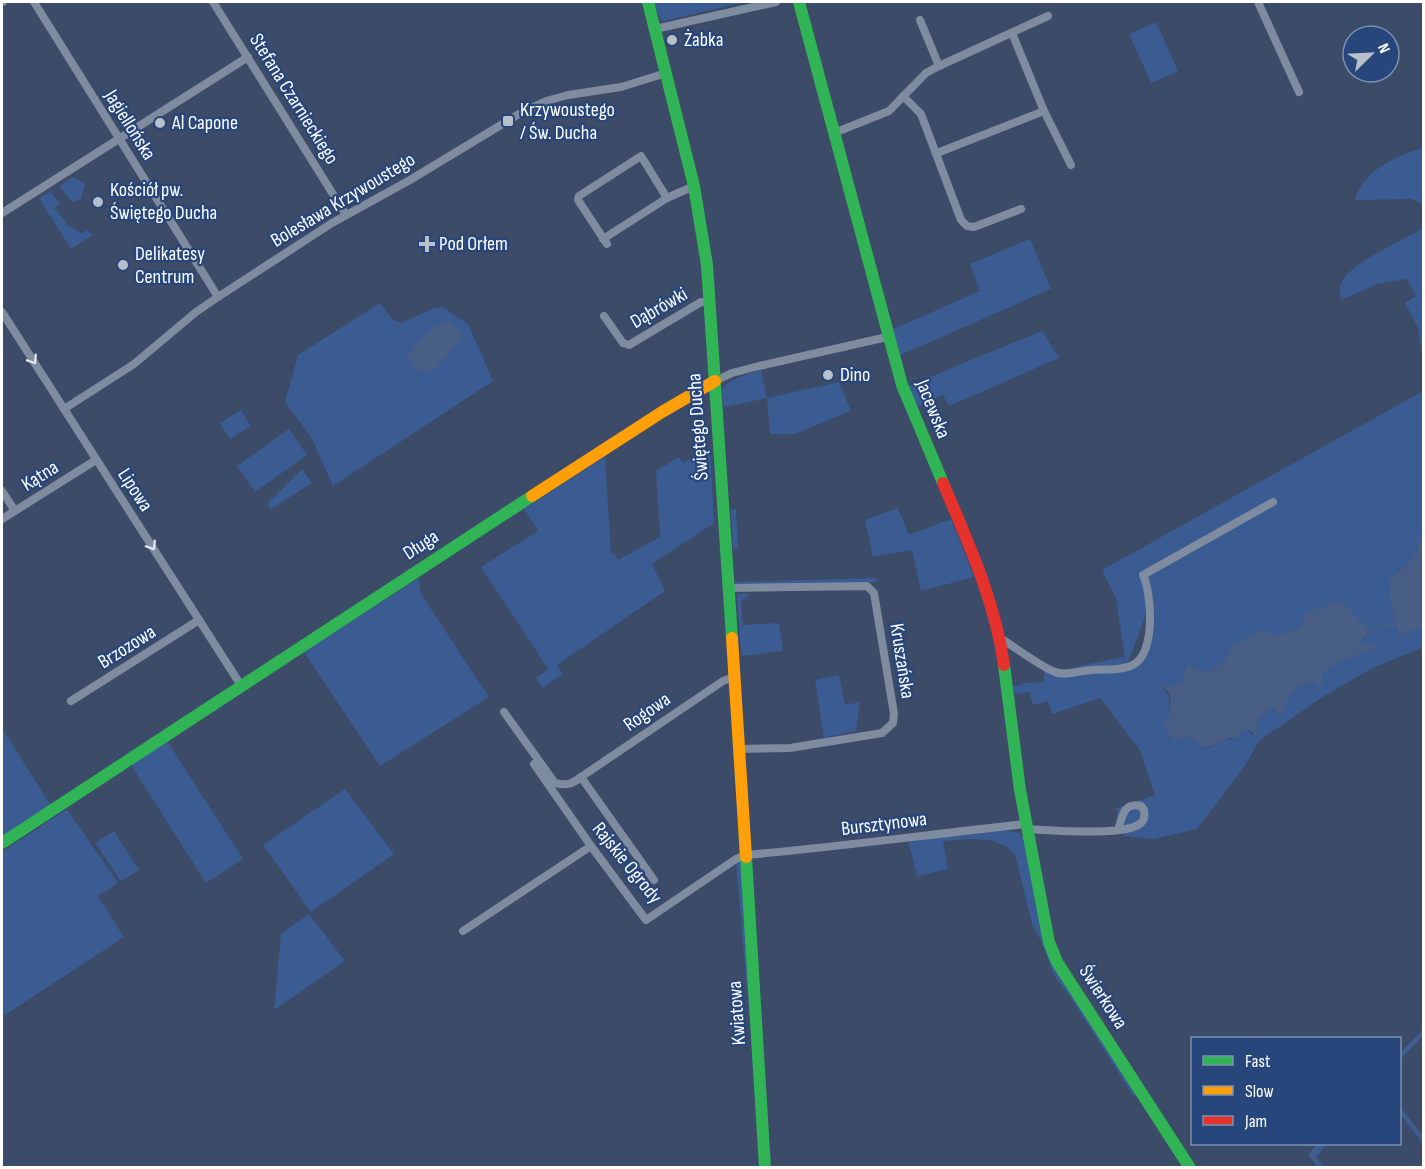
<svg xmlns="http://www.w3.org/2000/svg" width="1425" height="1169" font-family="'Sofia Sans Condensed',sans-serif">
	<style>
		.green { fill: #3a5c92; fill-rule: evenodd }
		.water { fill: #495e85 }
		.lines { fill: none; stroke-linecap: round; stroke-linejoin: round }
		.stream { stroke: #495e85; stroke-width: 2 }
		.street { stroke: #7f8b9f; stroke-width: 8 }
		.fast { stroke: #30b455; stroke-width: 12 }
		.slow { stroke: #ff9f0a; stroke-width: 12 }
		.jam { stroke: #e5322d; stroke-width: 12 }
		.oneway { stroke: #dfe2e7 }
		.poi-dot { fill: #bac0ca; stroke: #27467c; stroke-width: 2 }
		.labels { text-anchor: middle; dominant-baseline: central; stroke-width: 4.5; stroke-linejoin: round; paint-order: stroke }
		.poi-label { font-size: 20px; fill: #fff; stroke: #27467c; text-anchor: start }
		.street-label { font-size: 20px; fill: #fff; stroke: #27467c }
	</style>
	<rect width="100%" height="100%" fill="#3b4b68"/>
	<g class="green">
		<path d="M653 2H745L663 21 659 17Z"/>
		<path d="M1156 22 1178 71 1151 83 1129 34Z"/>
		<path d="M1423 148V204L1411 199 1355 200C1363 170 1396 156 1423 148Z"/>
		<path d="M73 177 85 184 81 199 72 202 59 186Z"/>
		<path d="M50 192 60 203 54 208 66 222V224L82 234 87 230 93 235 71 249 39 198Z"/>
		<path d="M1423 228V358L1418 328 1405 303 1416 296 1407 279 1377 284 1341 300C1341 296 1339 290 1340 286 1346 263 1403 241 1423 228Z"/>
		<path d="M1030 239 1051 289 898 356 891 330 980 291 970 264Z"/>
		<path d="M380 303 392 319 401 323 434 308 442 307 468 324 493 381 333 486 311 437 285 402 298 355Z"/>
		<path d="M1042 331 1059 358 949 406 943 395 916 407 908 386Z"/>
		<path d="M761 370 767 398 839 382 851 411 795 434H770L767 398 724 407C723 401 721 392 724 387 729 379 752 373 761 370Z"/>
		<path d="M1423 391V536L1418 542C1420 556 1408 564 1397 572L1391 606 1399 635 1423 627V647L1371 669 1324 696 1260 740 1244 767 1197 829 1153 839 1125 836 1117 827 1119 820 1116 808 1155 795 1140 750 1100 698 1052 714 1048 701 1033 705 1029 692 1014 694 1013 686 1022 685 1023 683 1044 682V671L1056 675 1129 668 1148 649 1146 600 1145 617 1127 665 1058 671V670L1125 657 1116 598 1102 570ZM1358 622 1370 630 1361 643 1363 646 1375 644 1377 648 1360 653 1331 666 1312 681 1297 688 1287 698 1281 716 1272 709 1267 711 1257 723 1258 733 1252 735 1247 729 1239 733 1233 739C1222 737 1215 747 1205 749L1193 739 1182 737 1168 717C1171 696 1171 694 1153 681L1166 687 1182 682 1187 664 1200 671 1209 672 1221 665 1231 653 1290 633 1298 629 1303 623Z"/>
		<path d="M241 410 251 426 230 439 220 423Z"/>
		<path d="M289 429 307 455 255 492 237 466Z"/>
		<path d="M710 447 714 523 652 564 665 591 557 665 563 674 543 688 536 678 548 669 481 567 538 531 524 509 605 457 611 554 614 553 618 560 660 537 656 471 679 457 683 463Z"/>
		<path d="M302 469 312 483 271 509 267 504Z"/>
		<path d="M898 508 909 535 951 519 974 577 921 591 912 550 873 557 865 520Z"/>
		<path d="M736 509 738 549H733L731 510Z"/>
		<path d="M419 578 421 594 489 697 380 766 304 652Z"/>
		<path d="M876 578 877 582 735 585V582Z"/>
		<path d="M737 594H750L741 601 743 625 779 623 783 651 741 656Z"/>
		<path d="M839 675 845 705 860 702 856 731 824 738 815 680Z"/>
		<path d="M2 728 51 806 2 837Z"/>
		<path d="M167 741 243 859 206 883 131 765Z"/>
		<path d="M345 789 394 854 311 912 263 845Z"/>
		<path d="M67 809 118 883 98 896 124 937 2 1017V852Z"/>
		<path d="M1005 830 1019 833 1024 839 1041 928 1137 1093 1133 1096 1073 1001 1054 976 1043 945 1032 924 1015 854C997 834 966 839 943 841L948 869 917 876 908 840Z"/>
		<path d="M114 831 139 870 121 881 95 843Z"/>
		<path d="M740 861 742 865 756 1055 753 1060 736 862Z"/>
		<path d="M309 914 345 961 274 1010 281 934Z"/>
		<path d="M1423 1029V1036L1400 1060V1053Z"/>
		<path d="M1400 1106 1423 1136V1144L1400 1114Z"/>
		<path d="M1317 1144H1327L1316 1157 1324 1167H1317L1308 1154Z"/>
	</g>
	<g class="water">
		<path d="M448 321C455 325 463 331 461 340L433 370 424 372 413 366 407 356C418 343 431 324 448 321Z"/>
		<path d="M1423 536V627L1399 635 1391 606 1389 581C1399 568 1420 560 1418 542Z"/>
		<path d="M1339 601C1353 609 1357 621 1370 630L1361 642 1363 645 1376 644 1377 648C1358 654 1337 661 1321 674L1323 683 1319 687 1312 681C1289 691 1290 694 1281 716L1273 709 1267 711 1257 723 1258 733 1255 735 1247 729 1239 733V738H1229L1204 749C1193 739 1188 733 1174 741L1164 726C1168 717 1174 701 1168 692 1165 688 1156 684 1153 681L1166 687 1182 682 1187 664 1200 671 1209 672C1221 665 1229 658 1233 645L1262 630 1277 636 1298 629 1303 623V614Z"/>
	</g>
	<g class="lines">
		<g class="stream">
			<path d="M1370 630C1378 626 1388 627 1397 624"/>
			<path d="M1400 1056 1424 1032"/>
			<path d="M1400 1110 1424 1140"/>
			<path d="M1320 1168 1311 1155 1321 1144"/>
		</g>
		<g class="street">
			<path d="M2 2H3"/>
			<path d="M34 2 218 297"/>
			<path d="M213 2 346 215"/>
			<path d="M1258 2 1299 92"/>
			<path d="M920 20 939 66"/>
			<path d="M655 29 776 2"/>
			<path d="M903 96 921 114 961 220 967 226 974 227 1021 209"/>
			<path d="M1044 111 1071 165"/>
			<path d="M834 133 889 111 926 73 939 66 1048 16"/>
			<path d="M937 153 1044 111 1012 33"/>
			<path d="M2 213 248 57"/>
			<path d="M603 239 667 198 694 186"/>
			<path d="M607 244 578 200 579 196 641 156 667 198"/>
			<path d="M2 312 242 687"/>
			<path d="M604 316 623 343 629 345 701 302H710"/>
			<path d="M715 381 732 373 759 366 887 337"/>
			<path d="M64 409 134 364 196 312 218 297 332 223 410 180 519 114 546 101 568 95 621 87 666 73"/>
			<path d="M2 491 15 511"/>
			<path d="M2 519 96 460"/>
			<path d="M728 588 867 586 874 593 894 714 893 723 882 733 790 748 739 749"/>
			<path d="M1000 638C1015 647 1041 667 1055 672 1064 676 1081 671 1091 670 1105 669 1125 671 1136 663 1155 648 1152 595 1143 575L1273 502"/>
			<path d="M71 701 199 620"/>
			<path d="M504 712 555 783C567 786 572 784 581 777"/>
			<path d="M534 764 591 846 646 920 736 859 746 855C839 847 932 834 1026 824"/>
			<path d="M1027 829C1049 830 1126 837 1141 823 1145 819 1145 815 1144 810L1141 806C1124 802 1122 816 1118 830"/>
			<path d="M654 880 581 777 723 681 734 677"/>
			<path d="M463 931 591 846"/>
		</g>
		<g class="fast">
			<path d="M648 2 694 186 707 265 732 638"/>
			<path d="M799 2 902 385 943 483"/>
			<path d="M1004 665 1020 790 1049 942 1057 962 1190 1168"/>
			<path d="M2 843C179 728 355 610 532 496"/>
			<path d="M746 857 765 1168"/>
		</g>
		<g class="slow">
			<path d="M532 496 662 412 715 381"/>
			<path d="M732 638 746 857"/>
		</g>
		<path class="jam" d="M943 483C968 542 995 601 1004 665"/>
	</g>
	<defs><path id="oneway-chevron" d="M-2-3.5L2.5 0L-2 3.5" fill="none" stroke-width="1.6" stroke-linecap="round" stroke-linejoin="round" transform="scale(1.5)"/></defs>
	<g class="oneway">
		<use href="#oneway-chevron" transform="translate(33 360) rotate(57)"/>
		<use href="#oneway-chevron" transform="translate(152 546) rotate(57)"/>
	</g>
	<g class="poi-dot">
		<circle cx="672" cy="40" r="6"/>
		<rect x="502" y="115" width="12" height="12" rx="3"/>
		<circle cx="160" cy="123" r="6"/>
		<circle cx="98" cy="202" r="6"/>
		<path d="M424 235h6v6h6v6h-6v6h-6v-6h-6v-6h6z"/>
		<circle cx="123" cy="265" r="6"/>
		<circle cx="828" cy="375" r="6"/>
	</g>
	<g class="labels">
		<g class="poi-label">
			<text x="684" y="40">Żabka</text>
			<text x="520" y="110">Krzywoustego<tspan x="520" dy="23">/ Św. Ducha</tspan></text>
			<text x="172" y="123">Al Capone</text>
			<text x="110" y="190">Kościół pw.<tspan x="110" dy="23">Świętego Ducha</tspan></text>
			<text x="439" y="244">Pod Orłem</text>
			<text x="135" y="254">Delikatesy<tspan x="135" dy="23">Centrum</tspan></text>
			<text x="840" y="375">Dino</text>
		</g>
		<g class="street-label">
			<text transform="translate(294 99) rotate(58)">Stefana Czarnieckiego</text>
			<text transform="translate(130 125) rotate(58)">Jagiellońska</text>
			<text transform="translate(343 200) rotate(-31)">Bolesława Krzywoustego</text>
			<text transform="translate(659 308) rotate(-30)">Dąbrówki</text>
			<text transform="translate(933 409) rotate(68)">Jacewska</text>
			<text transform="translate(698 427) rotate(-94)">Świętego Ducha</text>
			<text transform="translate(40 476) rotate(-32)">Kątna</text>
			<text transform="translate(135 490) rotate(57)">Lipowa</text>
			<text transform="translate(421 545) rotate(-33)">Długa</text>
			<text transform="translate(127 647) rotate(-32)">Brzozowa</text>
			<text transform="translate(902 661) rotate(81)">Kruszańska</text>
			<text transform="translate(647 712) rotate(-35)">Rogowa</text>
			<text transform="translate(884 824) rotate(-7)">Bursztynowa</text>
			<text transform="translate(627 863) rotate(51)">Rajskie Ogrody</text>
			<text transform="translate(1103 997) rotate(57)">Świerkowa</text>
			<text transform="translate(737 1013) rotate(-94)">Kwiatowa</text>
		</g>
	</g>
	<rect width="1425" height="1169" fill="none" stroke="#ffffff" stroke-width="6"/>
	<rect x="1191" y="1037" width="210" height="108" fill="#27467c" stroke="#7d90b0" stroke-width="1.5"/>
	<rect x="1203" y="1056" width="30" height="9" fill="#30b455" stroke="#7d90b0" stroke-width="1.5"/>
	<text x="1245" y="1067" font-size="18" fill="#ffffff">Fast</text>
	<rect x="1203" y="1086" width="30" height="9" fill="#ff9f0a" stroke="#7d90b0" stroke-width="1.5"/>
	<text x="1245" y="1097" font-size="18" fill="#ffffff">Slow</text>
	<rect x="1203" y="1116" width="30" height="9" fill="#e5322d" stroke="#7d90b0" stroke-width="1.5"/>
	<text x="1245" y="1127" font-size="18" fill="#ffffff">Jam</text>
	<g transform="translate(1371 54) rotate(66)"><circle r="28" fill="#27467c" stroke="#7d90b0" stroke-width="1.5"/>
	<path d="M0-4.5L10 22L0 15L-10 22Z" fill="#bac0ca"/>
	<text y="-9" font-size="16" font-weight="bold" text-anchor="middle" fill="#ffffff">N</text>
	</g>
</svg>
